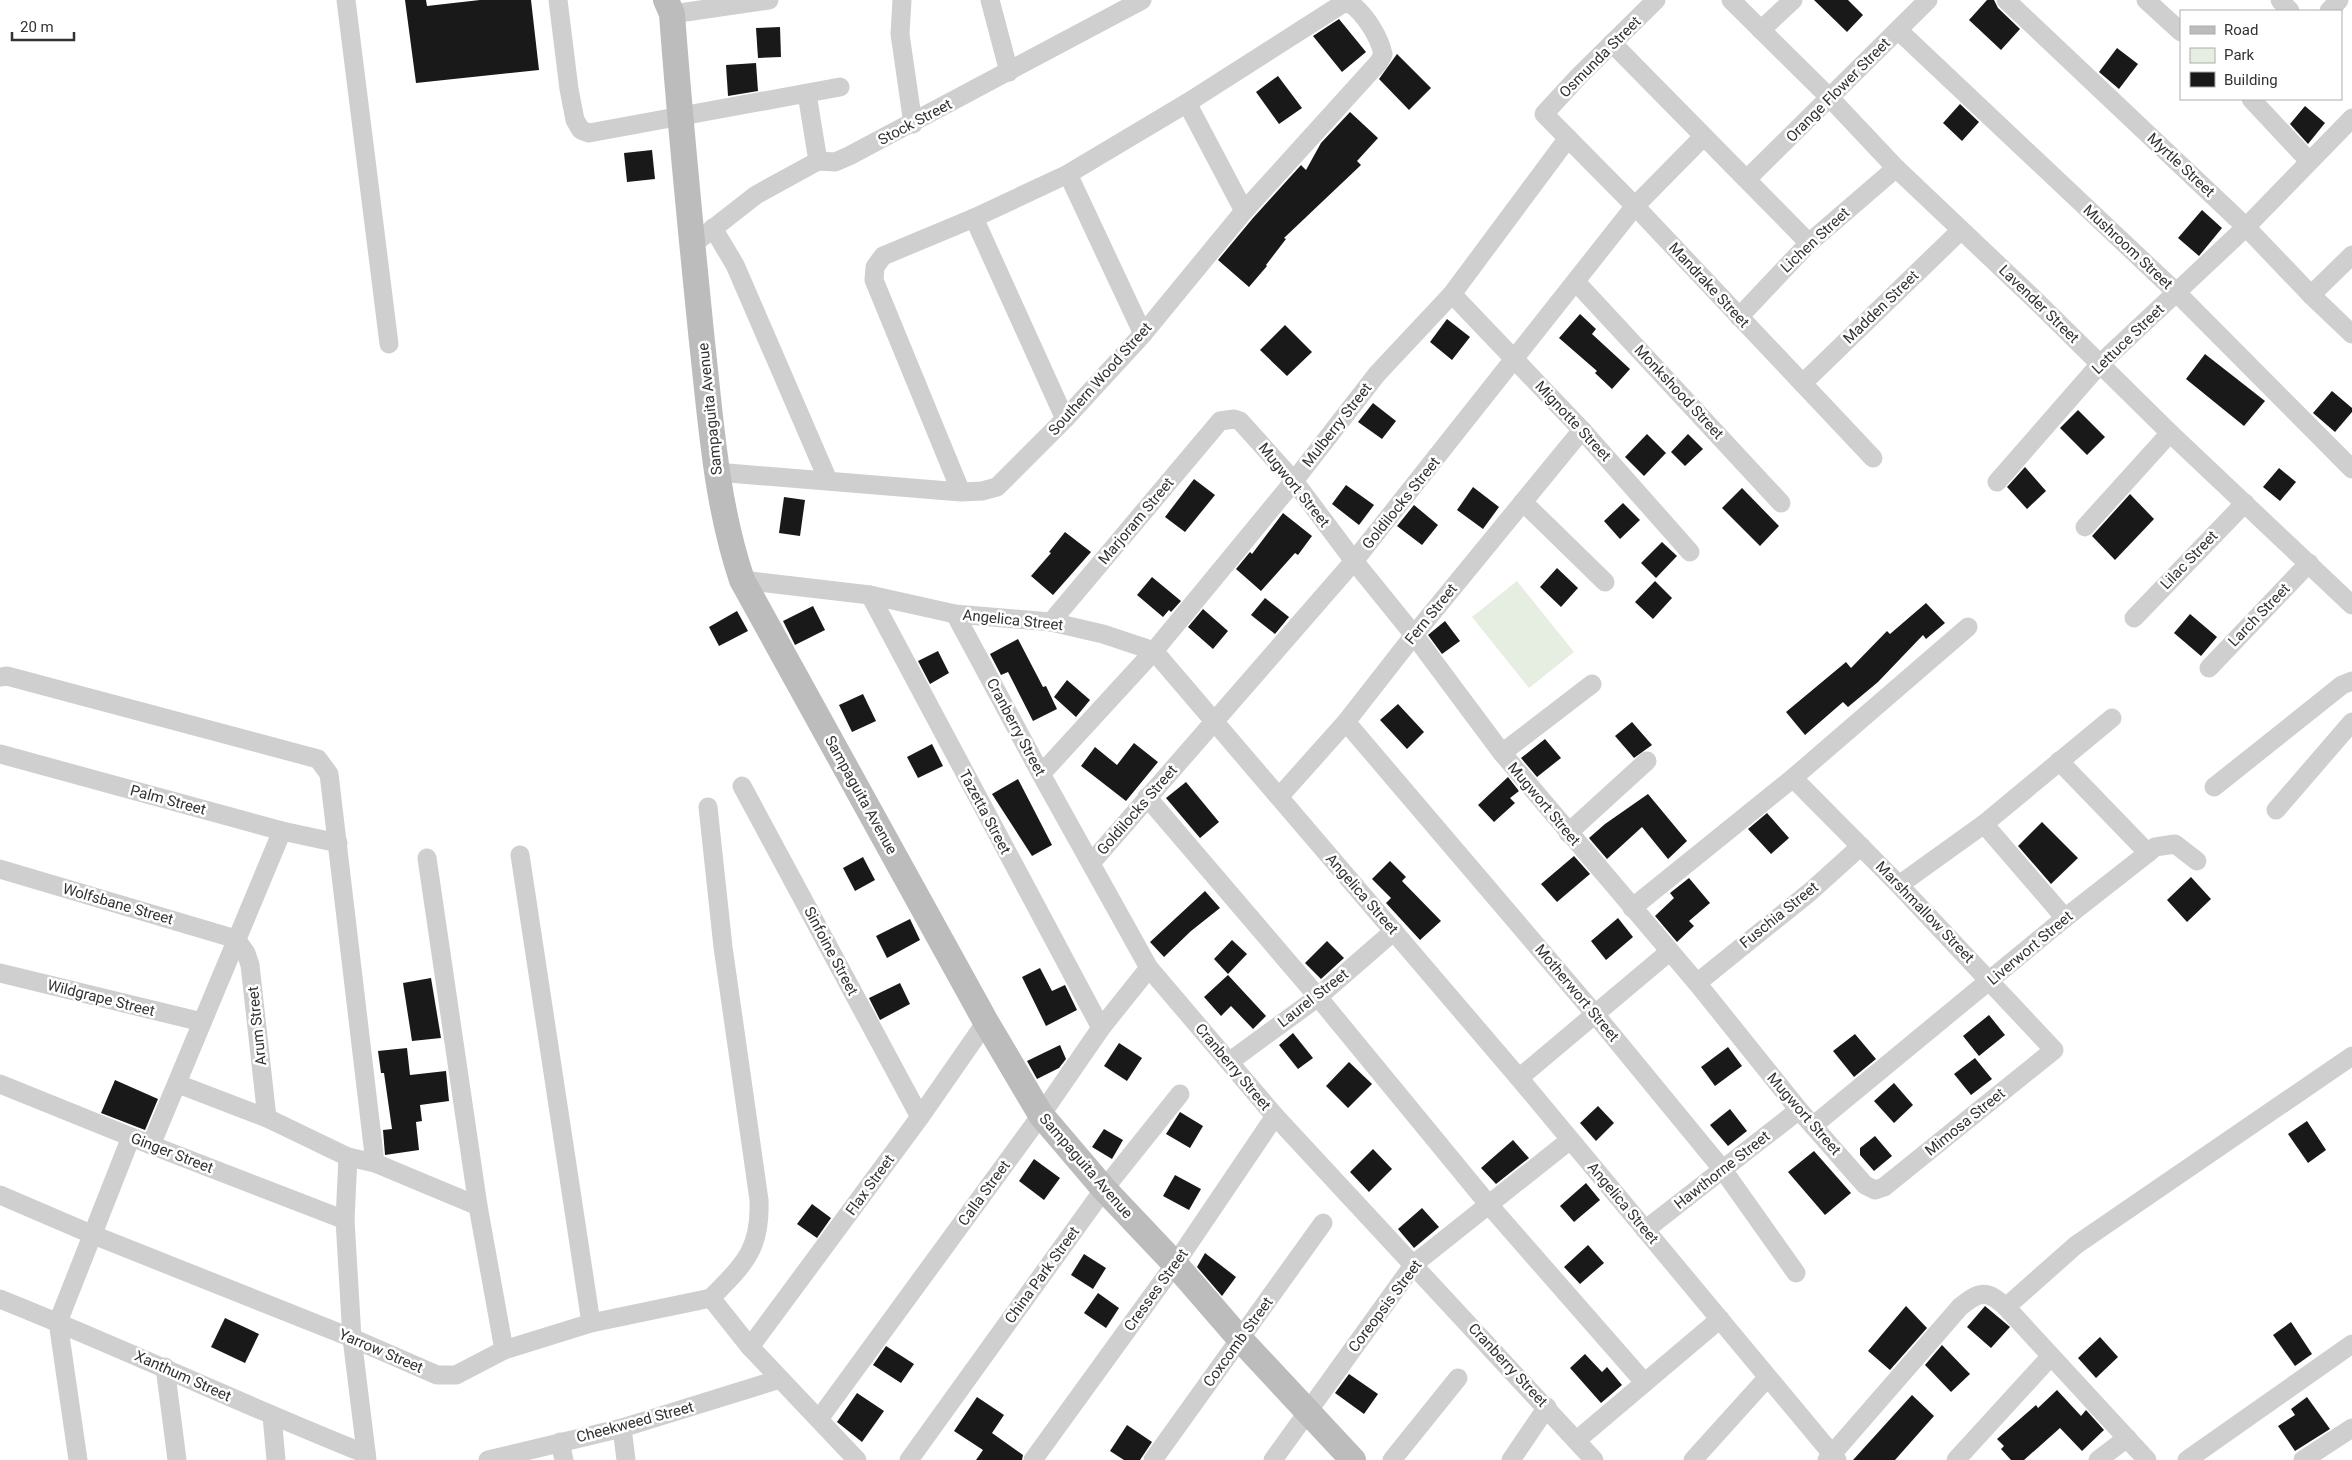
<svg xmlns="http://www.w3.org/2000/svg" width="2352" height="1460" font-family="Roboto,sans-serif">
	<style>
		.green { fill: #e5eee0 }
		.building { fill: #191919 }
		.lines { fill: none; stroke-linecap: round; stroke-linejoin: round }
		.minor { stroke: #cfcfcf; stroke-width: 19 }
		.secondary { stroke: #bcbcbc; stroke-width: 26 }
		.labels { text-anchor: middle; dominant-baseline: central; stroke-width: 5; stroke-linejoin: round; paint-order: stroke }
		.street-label { font-size: 15px; fill: #323232; stroke: #fff }
	</style>
	<rect width="100%" height="100%" fill="#fff"/>
	<path class="green" d="M1517 581 1574 652 1529 688 1472 617Z"/>
	<g class="building">
		<path d="M405 0H426L427 6 480 0H531L539 70 416 83Z"/>
		<path d="M1814 0H1848L1863 15 1847 32Z"/>
		<path d="M1987 0H1994L1998 8 2020 29 2001 50 1969 20Z"/>
		<path d="M1339 19 1366 52 1342 72 1313 36Z"/>
		<path d="M780 27 781 57 758 58 756 28Z"/>
		<path d="M2117 48 2138 64 2119 89 2099 72Z"/>
		<path d="M1397 54 1431 88 1409 110 1379 79Z"/>
		<path d="M756 63 758 91 728 96 726 65Z"/>
		<path d="M1278 76 1302 108 1279 124 1256 92Z"/>
		<path d="M1960 104 1979 122 1962 141 1943 123Z"/>
		<path d="M2305 106 2325 123 2308 144 2290 124Z"/>
		<path d="M1350 112 1378 138 1357 161 1361 165 1284 238 1286 239 1266 265 1267 266 1249 287 1218 260 1253 218 1301 165 1306 170 1321 143Z"/>
		<path d="M652 150 655 179 627 182 624 153Z"/>
		<path d="M2202 210 2222 228 2199 256 2178 238Z"/>
		<path d="M1580 314 1596 329 1592 334 1630 369 1612 389 1595 373 1597 371 1559 338Z"/>
		<path d="M1447 319 1470 337 1452 360 1430 342Z"/>
		<path d="M1285 325 1312 352 1287 376 1260 350Z"/>
		<path d="M2205 354 2265 401 2244 426 2186 379Z"/>
		<path d="M2332 391 2352 408V412L2335 432 2313 413Z"/>
		<path d="M1373 403 1396 421 1382 439 1358 422Z"/>
		<path d="M2078 410 2105 437 2087 455 2060 428Z"/>
		<path d="M1647 434 1666 453 1644 476 1625 457Z"/>
		<path d="M1688 434 1703 449 1685 466 1671 452Z"/>
		<path d="M2025 467 2046 491 2027 509 2007 487Z"/>
		<path d="M2279 468 2296 482 2280 501 2263 487Z"/>
		<path d="M1194 479 1215 495 1185 532 1165 517Z"/>
		<path d="M1346 485 1374 505 1359 525 1332 504Z"/>
		<path d="M1473 487 1499 507 1483 529 1457 510Z"/>
		<path d="M1742 488 1779 526 1760 546 1722 508Z"/>
		<path d="M2130 494 2154 519 2115 560 2092 536Z"/>
		<path d="M784 497 805 500 800 536 779 533Z"/>
		<path d="M1623 503 1640 520 1620 539 1604 521Z"/>
		<path d="M1414 505 1438 525 1422 545 1397 526Z"/>
		<path d="M1283 513 1312 536 1298 555 1295 553 1261 591 1236 569 1250 552 1252 554Z"/>
		<path d="M1065 532 1091 552 1053 595 1031 576 1051 553 1049 552Z"/>
		<path d="M1662 542 1677 556 1656 578 1641 563Z"/>
		<path d="M1557 568 1578 588 1561 607 1540 587Z"/>
		<path d="M1152 577 1181 601 1171 612 1169 610 1163 617 1137 595Z"/>
		<path d="M1655 581 1672 598 1653 619 1635 602Z"/>
		<path d="M1265 598 1289 617 1275 634 1251 615Z"/>
		<path d="M1926 603 1945 623 1926 639 1923 635 1878 682 1848 707 1843 702 1805 735 1786 712 1846 662 1851 668 1887 631 1890 634Z"/>
		<path d="M813 606 825 630 795 645 783 621Z"/>
		<path d="M1203 609 1228 631 1213 649 1188 627Z"/>
		<path d="M737 611 748 631 719 646 709 627Z"/>
		<path d="M2190 614 2217 637 2201 656 2174 633Z"/>
		<path d="M1445 621 1460 641 1442 654 1428 635Z"/>
		<path d="M1018 639 1043 687 1046 686 1057 709 1033 721 1008 672 1001 675 990 654Z"/>
		<path d="M938 651 949 673 930 684 918 661Z"/>
		<path d="M1067 680 1090 700 1076 717 1054 697Z"/>
		<path d="M863 694 876 721 852 732 839 705Z"/>
		<path d="M1398 704 1424 732 1407 749 1380 720Z"/>
		<path d="M1632 722 1652 745 1634 758 1615 736Z"/>
		<path d="M1545 739 1561 758 1537 777 1521 758Z"/>
		<path d="M1134 743 1158 762 1126 801 1081 766 1095 747 1117 765Z"/>
		<path d="M932 744 943 766 918 778 907 757Z"/>
		<path d="M1508 777 1519 791 1510 798 1515 803 1494 822 1478 805Z"/>
		<path d="M1018 779 1052 845 1032 856 992 794Z"/>
		<path d="M1186 782 1219 822 1200 838 1166 798Z"/>
		<path d="M1648 794 1687 841 1668 859 1642 827 1607 859 1589 838 1605 824Z"/>
		<path d="M1767 813 1789 838 1771 854 1748 829Z"/>
		<path d="M2042 822 2078 858 2051 884 2018 846Z"/>
		<path d="M1574 856 1590 874 1557 902 1541 884Z"/>
		<path d="M863 857 875 880 855 891 843 868Z"/>
		<path d="M1390 861 1406 877 1402 881 1441 921 1420 940 1386 903 1391 898 1372 879Z"/>
		<path d="M2191 877 2211 899 2187 922 2167 900Z"/>
		<path d="M1689 878 1710 903 1689 921 1694 926 1677 942 1655 916 1674 898 1670 893Z"/>
		<path d="M1205 891 1220 908 1191 931 1164 957 1150 942Z"/>
		<path d="M1618 918 1633 937 1606 960 1591 941Z"/>
		<path d="M910 919 920 940 887 958 876 936Z"/>
		<path d="M1232 940 1247 954 1228 974 1214 959Z"/>
		<path d="M1327 941 1344 958 1321 979 1305 963Z"/>
		<path d="M1040 968 1052 991 1065 985 1077 1010 1046 1026 1022 977Z"/>
		<path d="M1228 975 1266 1016 1253 1029 1231 1006 1221 1016 1204 997Z"/>
		<path d="M431 978 441 1038 412 1041 403 983Z"/>
		<path d="M900 983 910 1004 880 1020 869 998Z"/>
		<path d="M1989 1015 2005 1035 1979 1056 1963 1036Z"/>
		<path d="M1293 1033 1313 1058 1298 1069 1279 1045Z"/>
		<path d="M1855 1034 1876 1059 1854 1077 1833 1051Z"/>
		<path d="M1119 1043 1142 1058 1127 1081 1104 1066Z"/>
		<path d="M1060 1045 1066 1059 1059 1068 1037 1079 1027 1061Z"/>
		<path d="M1728 1047 1742 1066 1715 1086 1701 1067Z"/>
		<path d="M407 1048 410 1075 446 1071 449 1101 420 1105 422 1121 416 1122 419 1150 385 1155 383 1130 392 1129 384 1073H381L378 1051Z"/>
		<path d="M1975 1058 1992 1079 1971 1095 1954 1074Z"/>
		<path d="M1349 1062 1372 1084 1348 1108 1326 1086Z"/>
		<path d="M115 1080 158 1099 145 1130 101 1113Z"/>
		<path d="M1894 1083 1913 1105 1894 1123 1874 1101Z"/>
		<path d="M1598 1106 1614 1123 1596 1141 1580 1123Z"/>
		<path d="M1730 1109 1747 1131 1728 1146 1710 1125Z"/>
		<path d="M1180 1112 1203 1126 1190 1148 1166 1134Z"/>
		<path d="M2307 1121 2326 1150 2308 1163 2288 1134Z"/>
		<path d="M1104 1129 1123 1140 1112 1159 1092 1147Z"/>
		<path d="M1875 1136 1892 1156 1874 1171 1860 1155V1148Z"/>
		<path d="M1513 1140 1529 1158 1496 1184 1481 1168Z"/>
		<path d="M1373 1149 1392 1169 1369 1192 1350 1172Z"/>
		<path d="M1814 1151 1851 1193 1825 1215 1788 1172Z"/>
		<path d="M1034 1159 1060 1178 1044 1200 1019 1181Z"/>
		<path d="M1175 1175 1201 1189 1189 1210 1163 1196Z"/>
		<path d="M1586 1183 1600 1200 1574 1222 1560 1206Z"/>
		<path d="M812 1204 831 1218 817 1238 797 1224Z"/>
		<path d="M1422 1208 1439 1227 1414 1248 1398 1229Z"/>
		<path d="M1588 1245 1604 1263 1580 1284 1564 1267Z"/>
		<path d="M1205 1253 1236 1277 1222 1296 1197 1267Z"/>
		<path d="M1084 1254 1106 1268 1093 1289 1071 1275Z"/>
		<path d="M1098 1293 1119 1308 1106 1328 1084 1313Z"/>
		<path d="M1906 1306 1927 1328 1890 1370 1868 1351Z"/>
		<path d="M1985 1306 2010 1327 1991 1348 1967 1327Z"/>
		<path d="M225 1318 259 1334 245 1363 211 1347Z"/>
		<path d="M2291 1322 2312 1354 2295 1366 2273 1335Z"/>
		<path d="M2100 1337 2118 1357 2096 1378 2078 1358Z"/>
		<path d="M1942 1345 1970 1374 1951 1392 1925 1365Z"/>
		<path d="M886 1346 914 1364 901 1383 873 1365Z"/>
		<path d="M1585 1354 1602 1372 1607 1367 1622 1385 1601 1403 1570 1368Z"/>
		<path d="M1349 1374 1378 1394 1364 1414 1335 1393Z"/>
		<path d="M2057 1390 2081 1416 2086 1410 2104 1430 2082 1451 2060 1428 2024 1460H2011L2001 1449 2004 1446 1997 1439 2036 1405 2038 1408Z"/>
		<path d="M857 1393 884 1411 862 1442 837 1422Z"/>
		<path d="M1912 1395 1934 1416 1895 1460H1853Z"/>
		<path d="M977 1397 1004 1415 992 1433 1023 1455 1022 1460H976L983 1450 954 1431Z"/>
		<path d="M2307 1397 2330 1429 2295 1451 2278 1426 2295 1415 2291 1409Z"/>
		<path d="M1127 1425 1152 1442 1140 1460H1124L1110 1451Z"/>
	</g>
	<g class="lines">
		<g class="minor">
			<path d="M346 0 389 344"/>
			<path d="M558 0 569 89 575 120 581 130 589 133 840 87"/>
			<path d="M902 0 900 34 913 124"/>
			<path d="M990 0 1009 72"/>
			<path d="M1656 0 1578 77 1544 114 1635 206 1873 458"/>
			<path d="M1731 0 1831 99 1896 168 2032 297 2170 433 2352 605"/>
			<path d="M2006 0 2246 227 2311 295 2352 334"/>
			<path d="M2146 0 2181 32"/>
			<path d="M2280 0 2290 11"/>
			<path d="M2329 11 2339 0"/>
			<path d="M672 14 769 0"/>
			<path d="M1761 30 1793 0"/>
			<path d="M1898 30 2177 293 2352 469"/>
			<path d="M1612 43 1809 243"/>
			<path d="M807 94 818 161"/>
			<path d="M2251 99 2309 161"/>
			<path d="M1187 103 1244 211"/>
			<path d="M1068 174 1143 334"/>
			<path d="M1747 179 1928 0"/>
			<path d="M974 218 1065 419"/>
			<path d="M713 228 735 265 828 480"/>
			<path d="M692 245 756 195 818 161 835 162 849 156 1142 0"/>
			<path d="M1576 282 1781 503"/>
			<path d="M1452 294 1582 430 1690 552"/>
			<path d="M2311 295 2352 255"/>
			<path d="M1739 317 1809 243 1896 168"/>
			<path d="M1803 383 1960 231"/>
			<path d="M716 472 961 492 982 491 997 487 1065 419 1143 334 1244 211 1379 62 1383 54C1379 36 1365 14 1350 3L1342 4 1187 103 1068 174 974 218 883 256 875 267 874 280 961 492"/>
			<path d="M1997 482 2100 364 2246 227 2352 118"/>
			<path d="M1523 502 1605 582"/>
			<path d="M2085 527 2170 433"/>
			<path d="M742 580 870 595 955 614 1051 622 1103 634 1154 651 1519 1078 1837 1460"/>
			<path d="M870 595 1101 1028"/>
			<path d="M955 614 1041 774 1149 968 1275 1116 1594 1460"/>
			<path d="M2134 618 2245 503"/>
			<path d="M1051 622 1220 421 1234 419 1240 421 1294 481 1354 561 1414 635 1502 753 1697 983 1799 1110 1865 1185 1875 1190 1884 1187 2054 1050 1899 885 1793 778"/>
			<path d="M2209 668 2309 563"/>
			<path d="M0 677 7 676 318 759 329 774 375 1163"/>
			<path d="M1346 722 1594 1013 1723 1170 1796 1273"/>
			<path d="M1502 753 1592 684"/>
			<path d="M0 754 282 831 338 843"/>
			<path d="M1041 774 1154 651 1294 481 1377 374 1452 294 1568 138"/>
			<path d="M742 786 920 1117"/>
			<path d="M2214 787 2342 685 2352 681"/>
			<path d="M1147 797 1318 997 1489 1205 1644 1382"/>
			<path d="M1279 797 1346 722 1414 635 1582 430"/>
			<path d="M708 807 723 947 759 1200C761 1250 744 1264 711 1298"/>
			<path d="M2276 810 2352 722"/>
			<path d="M1984 824 2065 918"/>
			<path d="M1568 833 1647 761"/>
			<path d="M2148 853 2155 847 2175 844 2197 861"/>
			<path d="M520 855 591 1323"/>
			<path d="M427 858 478 1206 504 1350"/>
			<path d="M1091 863 1354 561 1635 206 1703 137"/>
			<path d="M0 869 236 939 246 953 250 965 267 1118"/>
			<path d="M1899 885 1984 824 2112 718"/>
			<path d="M1632 908 1793 778 1968 627"/>
			<path d="M0 973 202 1022"/>
			<path d="M1697 983 1810 892 1861 846"/>
			<path d="M1229 1062 1318 997 1394 931"/>
			<path d="M1519 1078 1669 952"/>
			<path d="M0 1084 151 1145 345 1220"/>
			<path d="M178 1084 267 1118 348 1157 375 1163 478 1206"/>
			<path d="M1814 1125 2065 918 2148 853 2059 761"/>
			<path d="M151 1145 282 831"/>
			<path d="M348 1157 345 1220 352 1338 367 1460"/>
			<path d="M0 1195 91 1234 352 1338 437 1375H456L504 1350 591 1323 711 1298 750 1347 857 1460"/>
			<path d="M1645 1230 1799 1110"/>
			<path d="M0 1299C123 1348 243 1405 366 1454"/>
			<path d="M2006 1307 2076 1245 2352 1056"/>
			<path d="M750 1347 920 1117 986 1022"/>
			<path d="M165 1367 177 1460"/>
			<path d="M272 1416 276 1460"/>
			<path d="M819 1419 1041 1115 1101 1028 1149 968"/>
			<path d="M622 1428 626 1460"/>
			<path d="M1577 1440 1720 1319"/>
			<path d="M560 1442 564 1460"/>
			<path d="M78 1460 58 1322 131 1137"/>
			<path d="M488 1460 622 1428 780 1379"/>
			<path d="M909 1460 1104 1189 1180 1094"/>
			<path d="M1033 1460 1175 1264 1275 1116"/>
			<path d="M1153 1460 1323 1223"/>
			<path d="M1273 1460 1414 1264 1570 1140"/>
			<path d="M1392 1460 1458 1378"/>
			<path d="M1511 1460 1547 1407"/>
			<path d="M1693 1460 1767 1378"/>
			<path d="M1827 1460 1960 1307C1980 1291 1986 1289 2006 1307L2147 1460"/>
			<path d="M1956 1460 2051 1356"/>
			<path d="M2098 1460 2127 1438"/>
			<path d="M2187 1460 2352 1344"/>
			<path d="M2303 1460 2352 1428"/>
		</g>
		<path class="secondary" d="M666 0 672 14C680 124 691 233 702 342 711 422 716 503 742 580L986 1022 1041 1115 1104 1189 1175 1264 1240 1339 1353 1460"/>
	</g>
	<g class="labels">
		<g class="street-label">
			<text transform="translate(1600 57) rotate(-45)">Osmunda Street</text>
			<text transform="translate(1838 90) rotate(-45)">Orange Flower Street</text>
			<text transform="translate(915 122) rotate(-28)">Stock Street</text>
			<text transform="translate(2181 165) rotate(43)">Myrtle Street</text>
			<text transform="translate(1815 240) rotate(-43)">Lichen Street</text>
			<text transform="translate(2128 247) rotate(43)">Mushroom Street</text>
			<text transform="translate(1709 285) rotate(47)">Mandrake Street</text>
			<text transform="translate(2039 304) rotate(44)">Lavender Street</text>
			<text transform="translate(1881 307) rotate(-44)">Madden Street</text>
			<text transform="translate(2128 339) rotate(-44)">Lettuce Street</text>
			<text transform="translate(1100 379) rotate(-48)">Southern Wood Street</text>
			<text transform="translate(1679 392) rotate(47)">Monkshood Street</text>
			<text transform="translate(710 409) rotate(-96)">Sampaguita Avenue</text>
			<text transform="translate(1573 421) rotate(47)">Mignotte Street</text>
			<text transform="translate(1337 425) rotate(-52)">Mulberry Street</text>
			<text transform="translate(1294 485) rotate(51)">Mugwort Street</text>
			<text transform="translate(1401 503) rotate(-51)">Goldilocks Street</text>
			<text transform="translate(1136 521) rotate(-50)">Marjoram Street</text>
			<text transform="translate(2189 560) rotate(-46)">Lilac Street</text>
			<text transform="translate(1431 614) rotate(-51)">Fern Street</text>
			<text transform="translate(2259 615) rotate(-46)">Larch Street</text>
			<text transform="translate(1013 620) rotate(6)">Angelica Street</text>
			<text transform="translate(1016 727) rotate(62)">Cranberry Street</text>
			<text transform="translate(861 795) rotate(61)">Sampaguita Avenue</text>
			<text transform="translate(168 800) rotate(15)">Palm Street</text>
			<text transform="translate(1544 804) rotate(50)">Mugwort Street</text>
			<text transform="translate(1137 810) rotate(-49)">Goldilocks Street</text>
			<text transform="translate(985 812) rotate(62)">Tazetta Street</text>
			<text transform="translate(1362 894) rotate(49)">Angelica Street</text>
			<text transform="translate(118 904) rotate(16)">Wolfsbane Street</text>
			<text transform="translate(1925 912) rotate(46)">Marshmallow Street</text>
			<text transform="translate(1779 915) rotate(-39)">Fuschia Street</text>
			<text transform="translate(2030 948) rotate(-40)">Liverwort Street</text>
			<text transform="translate(831 951) rotate(62)">Sinfoine Street</text>
			<text transform="translate(1577 993) rotate(50)">Motherwort Street</text>
			<text transform="translate(101 998) rotate(14)">Wildgrape Street</text>
			<text transform="translate(1313 998) rotate(-38)">Laurel Street</text>
			<text transform="translate(257 1026) rotate(-96)">Arum Street</text>
			<text transform="translate(1233 1067) rotate(50)">Cranberry Street</text>
			<text transform="translate(1804 1114) rotate(49)">Mugwort Street</text>
			<text transform="translate(1965 1122) rotate(-39)">Mimosa Street</text>
			<text transform="translate(172 1153) rotate(21)">Ginger Street</text>
			<text transform="translate(1086 1166) rotate(49)">Sampaguita Avenue</text>
			<text transform="translate(1722 1170) rotate(-38)">Hawthorne Street</text>
			<text transform="translate(870 1185) rotate(-54)">Flax Street</text>
			<text transform="translate(984 1193) rotate(-54)">Calla Street</text>
			<text transform="translate(1623 1203) rotate(50)">Angelica Street</text>
			<text transform="translate(1042 1275) rotate(-54)">China Park Street</text>
			<text transform="translate(1156 1290) rotate(-54)">Cresses Street</text>
			<text transform="translate(1385 1306) rotate(-53)">Coreopsis Street</text>
			<text transform="translate(1238 1342) rotate(-54)">Coxcomb Street</text>
			<text transform="translate(381 1351) rotate(23)">Yarrow Street</text>
			<text transform="translate(1508 1365) rotate(47)">Cranberry Street</text>
			<text transform="translate(183 1376) rotate(24)">Xanthum Street</text>
			<text transform="translate(635 1422) rotate(-15)">Cheekweed Street</text>
		</g>
	</g>
	<rect x="2180" y="10" width="162" height="90" fill="#ffffff" stroke="#adadad"/>
	<rect x="2190" y="26" width="25" height="8" fill="#bcbcbc" stroke="#adadad"/>
	<text x="2224" y="35" font-size="15" fill="#323232">Road</text>
	<rect x="2190" y="48" width="25" height="15" fill="#e5eee0" stroke="#adadad"/>
	<text x="2224" y="60" font-size="15" fill="#323232">Park</text>
	<rect x="2190" y="72" width="25" height="15" fill="#191919" stroke="#adadad"/>
	<text x="2224" y="85" font-size="15" fill="#323232">Building</text>
	<path d="M12 32v8h62v-8" fill="none" stroke="#323232" stroke-width="2.5"/>
	<text x="20" y="32" font-size="15" fill="#323232" stroke="#ffffff" stroke-width="4" paint-order="stroke">20 m</text>
</svg>
